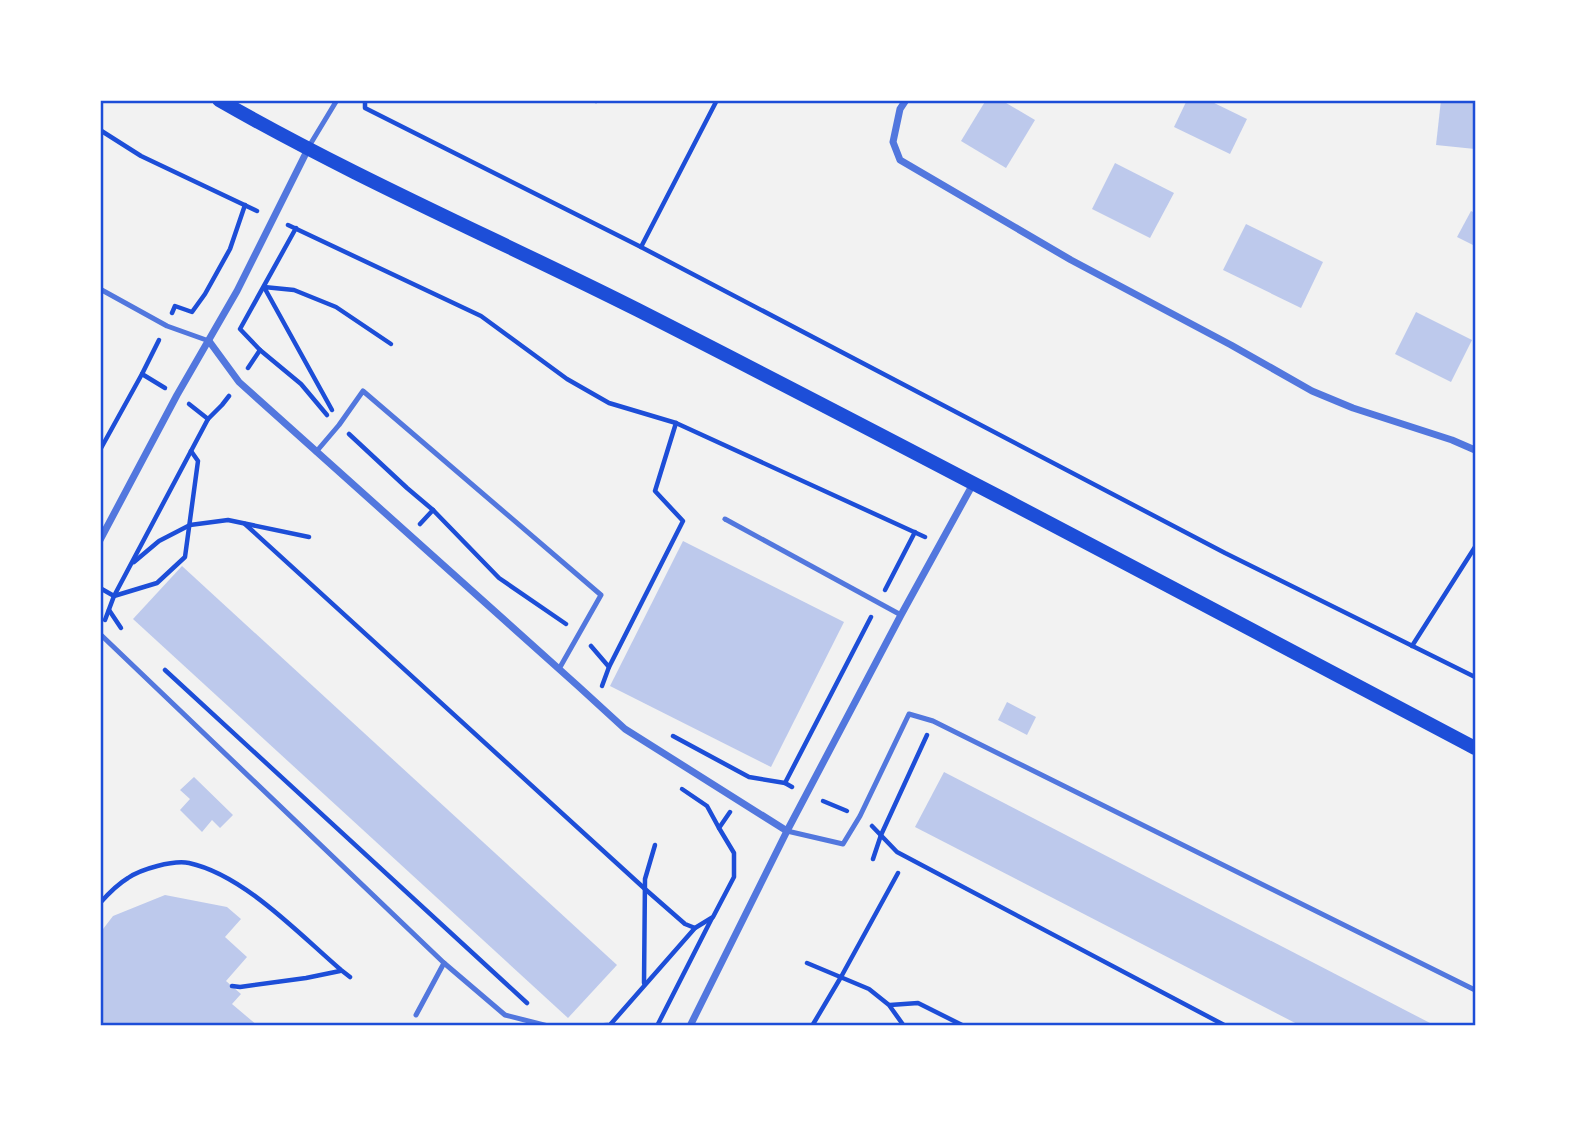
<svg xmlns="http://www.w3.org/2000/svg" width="1575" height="1126" font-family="Commissioner,sans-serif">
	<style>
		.building { fill: #bdc9ec }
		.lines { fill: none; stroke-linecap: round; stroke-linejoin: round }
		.path { stroke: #1d4ed8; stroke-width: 4.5 }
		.service { stroke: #5277de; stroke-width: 5 }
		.minor { stroke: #5277de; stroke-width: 7 }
		.secondary { stroke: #1d4ed8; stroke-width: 14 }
		.neatline { fill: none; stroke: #1d4ed8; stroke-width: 2.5 }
	</style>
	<rect width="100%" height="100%" fill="#f2f2f2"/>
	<g class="building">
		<path d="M986 100H1001L1035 120 1006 168 961 141Z"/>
		<path d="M1187 100H1208L1247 119 1230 154 1174 127Z"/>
		<path d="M1441 100H1475V149L1436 145Z"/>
		<path d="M1115 163 1174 193 1150 238 1092 209Z"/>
		<path d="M1471 211 1475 213V246L1457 237Z"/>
		<path d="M1246 224 1323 262 1301 308 1223 270Z"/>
		<path d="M1416 312 1472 340 1451 382 1395 354Z"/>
		<path d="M683 541 844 622 771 767 610 686Z"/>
		<path d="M182 566 617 965 568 1018 133 619Z"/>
		<path d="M1007 702 1036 717 1027 735 998 720Z"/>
		<path d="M944 772 1432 1024 1431 1026H1301L915 827Z"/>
		<path d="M194 777 233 815 220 828 212 820 202 832 180 810 190 799 180 790Z"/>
		<path d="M165 895 227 907 241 919 225 937 247 957 226 981 241 994 232 1004 258 1026H100V933L113 916Z"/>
	</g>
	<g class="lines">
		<g class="path">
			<path d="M365 100V108L641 247 1225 553 1475 677"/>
			<path d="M596 101 598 100"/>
			<path d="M100 130 141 156 257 211"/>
			<path d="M288 225 481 316 567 379 609 403 676 423 925 537"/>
			<path d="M641 247 717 100"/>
			<path d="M172 313 175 306 192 312 205 294 230 249 245 205"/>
			<path d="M260 350 301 384 327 415"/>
			<path d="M248 368 260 350 240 329 296 228"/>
			<path d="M142 374 165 388"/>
			<path d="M189 404 208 419"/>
			<path d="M332 410 264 287 294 290 336 307 391 344"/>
			<path d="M349 434 407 488 433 510 499 578 566 624"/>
			<path d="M100 450 142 374 159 340"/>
			<path d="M245 524 645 889 685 924 695 928"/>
			<path d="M420 524 433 510"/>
			<path d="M134 562 159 541 190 525 228 520 309 537"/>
			<path d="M100 588 114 596 157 583 185 557 198 461 191 451"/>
			<path d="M885 590 915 532"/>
			<path d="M109 610 121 628"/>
			<path d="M105 620 114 596 208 419 222 405 229 396"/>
			<path d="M591 646 609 667 683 521 655 491 676 423"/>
			<path d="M1412 646 1475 547"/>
			<path d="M165 670 527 1003"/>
			<path d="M602 686 609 667"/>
			<path d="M673 736 749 777 785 783 792 787"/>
			<path d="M785 783 871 617"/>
			<path d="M682 789 707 806 719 828"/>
			<path d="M823 801 847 811"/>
			<path d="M872 826 897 852 1226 1026"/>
			<path d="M873 859 881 835 927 735"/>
			<path d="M100 903C108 894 118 884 128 878 141 869 173 860 189 863 244 875 299 934 341 970L350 977"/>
			<path d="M807 963 869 989 889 1005 904 1026"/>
			<path d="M644 983 645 879 655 845"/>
			<path d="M232 986 240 987 306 978 340 971"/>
			<path d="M890 1005 918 1003 964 1026"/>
			<path d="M390 1026H391"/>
			<path d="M589 1026 608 1025"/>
			<path d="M609 1026 695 928 713 917 734 877V853L719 828 730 812"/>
			<path d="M657 1026 712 918"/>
			<path d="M812 1026 841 977 898 873"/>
		</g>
		<g class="service">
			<path d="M308 148 337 100"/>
			<path d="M100 289 167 326 209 341"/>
			<path d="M316 452 339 425 363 391 601 595 559 669"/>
			<path d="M725 519 901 615"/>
			<path d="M100 634 444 963 505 1015 548 1026"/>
			<path d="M787 831 843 844 860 816 909 714 933 721 1475 990"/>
			<path d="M416 1015 444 963"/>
		</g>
		<g class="minor">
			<path d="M906 100 900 109 893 142 900 160 1071 260 1231 345 1312 391 1353 408 1452 440 1475 450"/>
			<path d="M209 341 239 382 578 686 625 729 787 831"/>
			<path d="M100 540 177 395 237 291 308 149"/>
			<path d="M690 1026 787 831 901 615 973 484"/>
		</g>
		<path class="secondary" d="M219 100C355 178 499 240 638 310 919 453 1197 601 1475 748"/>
	</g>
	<rect width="1575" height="1126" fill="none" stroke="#ffffff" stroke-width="203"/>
	<rect x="102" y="102" width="1372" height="922" class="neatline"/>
</svg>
